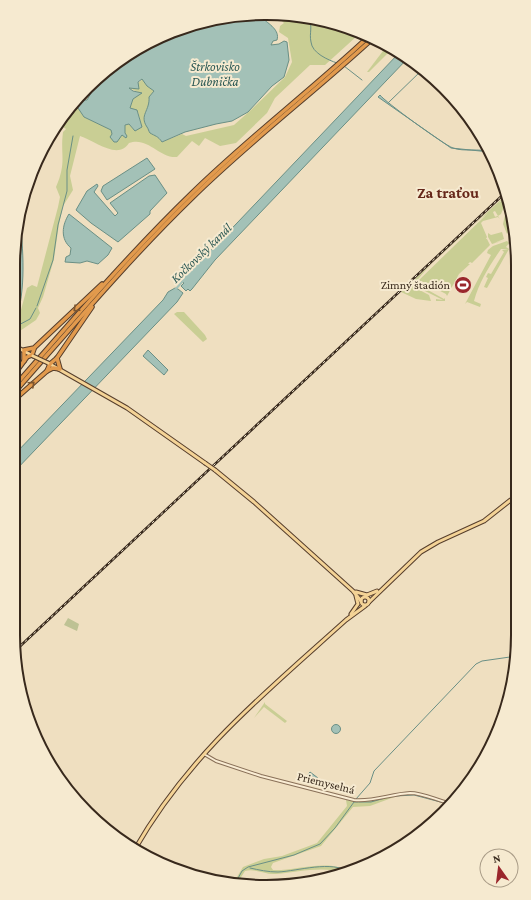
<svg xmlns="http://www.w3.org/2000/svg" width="531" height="900" font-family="'Crimson Pro',serif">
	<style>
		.green { fill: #c9ce94 }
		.cemetery { fill: #bec294 }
		.water { fill: #a3c1b7; stroke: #6a8f85 }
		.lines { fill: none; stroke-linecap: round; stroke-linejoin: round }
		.stream { stroke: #6a8f85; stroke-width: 1 }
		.canal { stroke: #a3c1b7; stroke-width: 2 }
		.tertiary-casing { stroke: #897058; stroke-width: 4 }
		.primary-casing { stroke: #563e2c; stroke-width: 5 }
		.motorway-casing { stroke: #563e2c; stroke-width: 5.5 }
		.tertiary { stroke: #faedd4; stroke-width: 2 }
		.primary { stroke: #f4d396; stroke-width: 3 }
		.motorway { stroke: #e29a4d; stroke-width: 3.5 }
		.rail-casing { stroke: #38291c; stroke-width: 2.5 }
		.rail { stroke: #f6ead0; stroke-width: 1; stroke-dasharray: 3; stroke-linecap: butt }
		.primary-bridge-casing { stroke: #563e2c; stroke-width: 5; stroke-linecap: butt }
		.primary-bridge { stroke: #f4d396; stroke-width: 3 }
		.oneway { stroke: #7c5630 }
		.labels { text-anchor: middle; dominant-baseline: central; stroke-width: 4; stroke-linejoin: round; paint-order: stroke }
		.poi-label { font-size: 12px; fill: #38291c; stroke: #f6ead0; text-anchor: end }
		.street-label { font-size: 12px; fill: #38291c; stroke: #f6ead0 }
		.water-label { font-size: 13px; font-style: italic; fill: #2b5854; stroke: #f6ead0 }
		.district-label { font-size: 16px; font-weight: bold; fill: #66271a; stroke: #f6ead0 }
		.rim { fill: none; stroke: #38291c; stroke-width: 2 }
	</style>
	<rect width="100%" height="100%" fill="#efdfc0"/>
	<g class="green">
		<path d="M279 18H315L346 31 351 35 357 36 325 65H310L275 98 267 113 236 143 220 146 205 138 199 146 192 141 177 157C160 159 148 136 129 143 118 161 94 140 80 136L70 176 73 190 63 206 59 224 54 259 43 297 38 308 40 313 36 320 14 335 27 288 32 285 37 287 58 207 60 197 56 187C67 162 60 155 63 132L66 129 62 126 61 120 76 105 84 117 111 130 118 138 125 133V125L129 124 133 129 142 127 138 112 130 108 133 99 138 92 129 88H132L143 79 147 86 154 91 149 97C150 111 139 115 147 127 148 128 149 132 150 132 155 136 158 136 162 142L182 134 186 136 234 125 252 109 285 77 292 62 288 38 279 32 280 26 284 23Z"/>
		<path d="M386 47 391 50 369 72H367Z"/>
		<path d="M507 194 499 203 508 196 503 203 505 204 501 214 498 216 495 211 493 212 495 217 487 219 498 216 500 219 498 217 483 221 481 223 487 237 486 239H487L490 245 472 263 470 262 468 264H470L459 274 447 296 446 294 421 281 417 284 444 299 445 298V301H436V299L443 300 415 286 416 283 488 213C475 223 418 273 414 286L410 285 429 295 431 301 416 299 401 292Z"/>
		<path d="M510 205 514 226 509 224 507 227 510 229 507 234 503 224 505 215 510 223 506 215 508 209 504 212Z"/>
		<path d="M502 232 504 239 494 243 505 240 492 244 488 237V233L491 235Z"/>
		<path d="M507 241 509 243 506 247 509 249H501C490 265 479 282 474 301L481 304 480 307 467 302 465 304 491 255 487 253 488 250 493 246Z"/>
		<path d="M509 249 487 288 484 287 488 278 486 277 488 273 491 274 504 252 502 250Z"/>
		<path d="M177 312H184L205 335 207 339 203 342 174 314Z"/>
		<path d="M265 702V704L287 721 285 723 264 707 254 718Z"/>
		<path d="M397 796 370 806 353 807 321 846 273 863 271 867 273 870C296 871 329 858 350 872L347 874C325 865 299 872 276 874 265 875 256 868 245 871L238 882H234L243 867 264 859 282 856 317 843 347 806 346 800C364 804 379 799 397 796Z"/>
	</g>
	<path class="cemetery" d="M68 618 79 624 77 631 64 625Z"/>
	<g class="water">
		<path d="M216 18H262C269 24 280 30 277 40L273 41 271 45 279 44 284 41 287 42 289 60 284 77 272 86 248 112 232 121 216 124 185 132 162 142C158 136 155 136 150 133 149 132 148 128 147 127 139 115 150 111 149 97L154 91 147 86 142 79 138 82 139 89 129 88 133 91 142 93 133 99 130 108 137 110 142 127 135 131 129 124 125 125V133L127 136 126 138 122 135 117 142H114L110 137 112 134 111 130 84 117 76 105 81 100H87L91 93V89L125 55 208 21 209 23H214Z"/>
		<path d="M399 53 408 58 215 260 192 289 190 291 188 289 186 291 181 286 184 283 181 281 180 279 217 244Z"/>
		<path d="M380 95C384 101 444 145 453 148 464 152 479 148 490 152L451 148 378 97Z"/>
		<path d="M147 158 155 169 107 200 101 191 103 186Z"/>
		<path d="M155 175 167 193 150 211V214L118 242 91 223 76 210 87 191 97 184 98 186 94 192 115 216 118 213 110 203 149 176Z"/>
		<path d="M69 214 112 248 108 255 98 264 87 261 80 263 65 262 66 257 70 255 71 248C60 239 62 225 69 214Z"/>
		<path d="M20 219C24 259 26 293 13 333L15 241Z"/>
		<path d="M175 288 178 289 183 293 177 302 13 473V456L163 300 168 292Z"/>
		<path d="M148 350 168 370 164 375 143 356Z"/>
		<circle cx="336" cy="729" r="4.5"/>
		<path d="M310 772 318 778V783L314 784 307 781V776Z"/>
	</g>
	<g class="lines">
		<g class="stream">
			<path d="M309 18C313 27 309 33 311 42 312 53 328 60 337 63"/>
			<path d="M344 66 362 80"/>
			<path d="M388 103 422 70"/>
			<path d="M37 306 53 260 58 225 67 191V170L73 136"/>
			<path d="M13 328 30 319 36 308"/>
			<path d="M396 796 414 795 448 804"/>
			<path d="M356 799 370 783 374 771 476 664 482 661 517 656"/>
			<path d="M359 802H371L385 798"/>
			<path d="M250 868C259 870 268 872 278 872 298 871 332 860 349 872"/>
			<path d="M236 882 242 871 248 867 294 855 320 844 335 828 354 802H358"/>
		</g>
		<path class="canal" d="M174 291 183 281"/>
		<g class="tertiary-casing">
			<path id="tertiary" d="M204 754 216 761 261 776 354 800C373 802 391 794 410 793 423 793 436 800 449 803"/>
		</g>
		<g class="primary-casing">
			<g id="primary">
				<path d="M13 345 33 356"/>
				<path d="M48 363 127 408 205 463"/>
				<path d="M215 470 254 502 353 591 361 601"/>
				<path d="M356 592 367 595 377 591"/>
				<circle cx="365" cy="601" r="4"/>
				<path d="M369 602 421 552 438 542 484 521 517 495"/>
				<path d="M351 614 358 604 356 596"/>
				<path d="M135 849C190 753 265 693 346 620L365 606"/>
			</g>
		</g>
		<g class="motorway-casing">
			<g id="motorway">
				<path d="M24 361V350L34 348 102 284"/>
				<path d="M47 371 50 364 57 358 92 307"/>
				<path d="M13 376 27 357 32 355 34 349"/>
				<path d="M13 388C71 322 128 255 191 194 247 139 309 92 366 39"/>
				<path d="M13 394C72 327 129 259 193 197 249 142 312 94 370 41"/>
				<path d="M13 401 47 371 53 368 60 369 57 358"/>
			</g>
		</g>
		<use href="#tertiary" class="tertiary"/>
		<use href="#primary" class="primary"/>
		<use href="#motorway" class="motorway"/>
		<g class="rail-casing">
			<path id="rail" d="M16 650 506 192"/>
		</g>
		<use href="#rail" class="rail"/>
		<g class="primary-bridge-casing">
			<g id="primary-bridge">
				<path d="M33 356 48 363"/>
				<path d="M205 463 215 470"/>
			</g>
		</g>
		<use href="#primary-bridge" class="primary-bridge"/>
	</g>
	<defs><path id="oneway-chevron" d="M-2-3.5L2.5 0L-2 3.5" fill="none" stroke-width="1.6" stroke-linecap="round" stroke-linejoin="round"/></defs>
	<g class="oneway">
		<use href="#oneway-chevron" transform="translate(76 309) rotate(137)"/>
		<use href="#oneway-chevron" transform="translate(32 384) rotate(-42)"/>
	</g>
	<defs>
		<g id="stadium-disc" transform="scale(0.9)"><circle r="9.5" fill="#9a262c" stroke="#f6ead0"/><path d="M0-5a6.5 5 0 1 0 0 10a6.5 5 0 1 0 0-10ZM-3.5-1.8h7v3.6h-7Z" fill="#fff"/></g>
	</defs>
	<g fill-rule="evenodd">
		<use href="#stadium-disc" x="463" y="285"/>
	</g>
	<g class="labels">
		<g class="poi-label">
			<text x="450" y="285">Zimný štadión</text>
		</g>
		<g class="street-label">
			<text transform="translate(326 783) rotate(14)">Priemyselná</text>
		</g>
		<g class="water-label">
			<text x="215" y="66">Štrkovisko<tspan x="215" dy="15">Dubnička</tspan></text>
			<text transform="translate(201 253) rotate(-44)">Kočkovský kanál</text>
		</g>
		<g class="district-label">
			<text x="448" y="192">Za traťou</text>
		</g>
	</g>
	<path d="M0 0H531V900H0ZM265 20H266A245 245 0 0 1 511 265V635A245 245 0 0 1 266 880H265A245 245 0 0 1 20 635V265A245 245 0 0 1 265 20Z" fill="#f6ead0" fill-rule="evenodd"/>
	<path class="rim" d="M265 20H266A245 245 0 0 1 511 265V635A245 245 0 0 1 266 880H265A245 245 0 0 1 20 635V265A245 245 0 0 1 265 20Z"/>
	<g transform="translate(499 868) rotate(346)"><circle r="19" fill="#f6ead0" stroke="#aa9d88"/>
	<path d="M0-3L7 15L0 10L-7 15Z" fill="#9a262c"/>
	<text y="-6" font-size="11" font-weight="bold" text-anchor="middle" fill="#38291c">N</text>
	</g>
</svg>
